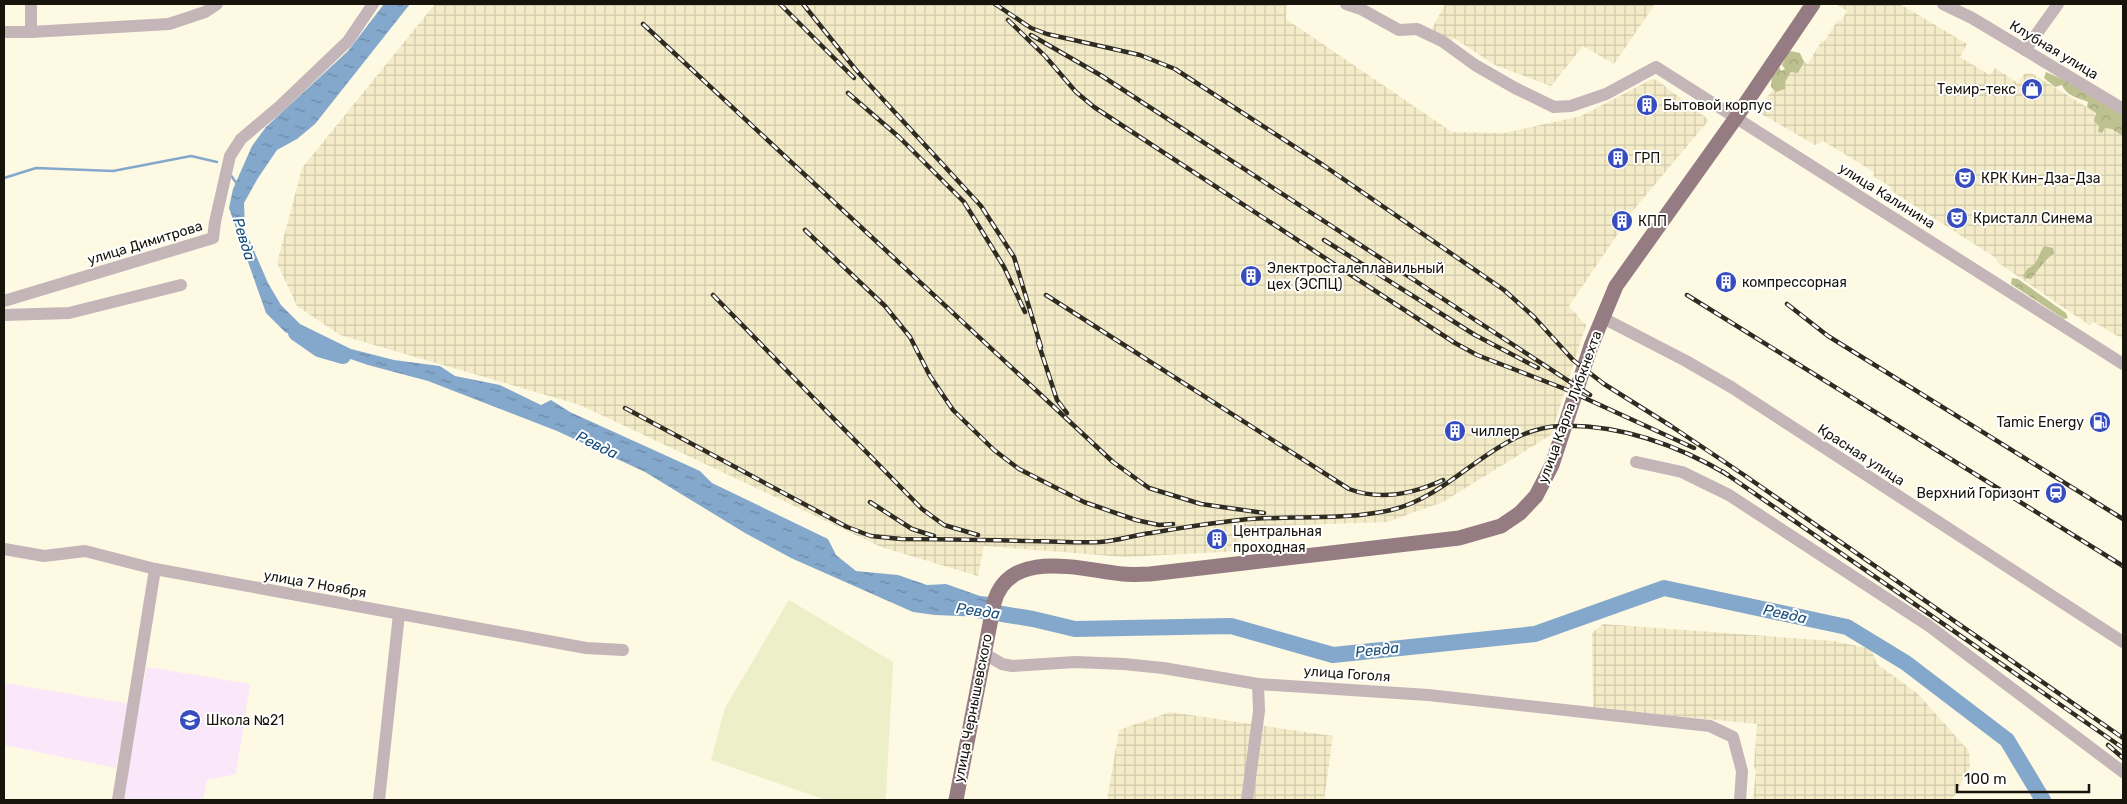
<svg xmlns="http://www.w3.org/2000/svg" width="2127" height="804" font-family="Rubik,sans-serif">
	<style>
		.industrial { fill: url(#industrial-grid) }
		.education { fill: #fae8fa }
		.green { fill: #ecefc7 }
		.forest { fill: url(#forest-crowns) }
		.water { fill: url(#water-ripples) }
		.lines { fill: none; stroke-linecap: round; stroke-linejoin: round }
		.stream { stroke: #84a8cc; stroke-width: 2.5 }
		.river { stroke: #84a8cc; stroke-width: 16 }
		.minor { stroke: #c3b5b8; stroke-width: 12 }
		.major { stroke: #947c82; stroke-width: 15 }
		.rail-casing { stroke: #2f2b21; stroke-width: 4.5 }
		.rail { stroke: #fff; stroke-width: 2.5; stroke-dasharray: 8; stroke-linecap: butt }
		.labels { text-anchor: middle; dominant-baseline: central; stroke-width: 4; stroke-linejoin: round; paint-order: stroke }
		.street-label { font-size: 14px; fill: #17140b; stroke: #fff }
		.poi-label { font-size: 14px; fill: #17140b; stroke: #fff; text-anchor: start }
		.water-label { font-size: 15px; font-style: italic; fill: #164d7b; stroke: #fff }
	</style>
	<defs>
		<pattern id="industrial-grid" width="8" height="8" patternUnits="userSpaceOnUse" patternTransform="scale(1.25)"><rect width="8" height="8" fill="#f4ecc9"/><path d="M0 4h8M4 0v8" fill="none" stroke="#d0caab"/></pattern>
		<pattern id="forest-crowns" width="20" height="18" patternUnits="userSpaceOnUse" patternTransform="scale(1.25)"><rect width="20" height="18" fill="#bdc08f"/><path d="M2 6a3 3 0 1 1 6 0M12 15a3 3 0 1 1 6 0" fill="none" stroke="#a2a47a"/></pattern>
		<pattern id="water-ripples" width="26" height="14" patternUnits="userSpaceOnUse" patternTransform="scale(1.25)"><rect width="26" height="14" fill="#84a8cc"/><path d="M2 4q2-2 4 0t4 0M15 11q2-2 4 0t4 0" fill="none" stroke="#6b88a4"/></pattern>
	</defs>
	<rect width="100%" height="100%" fill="#fef9e3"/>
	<g class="industrial">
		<path d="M435 4H1287L1286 19 1452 132 1504 133 1581 116 1652 79 1657 80 1709 120 1636 207 1569 306 1586 325 1551 435 1443 502 1387 522 1267 526 1241 534V551L1125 557 984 546 978 576 881 547 580 405 340 335 297 306 277 263 302 168Z"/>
		<path d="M1445 4H1655L1614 64 1583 46 1551 86 1495 65 1454 38 1451 42 1431 31Z"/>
		<path d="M1836 4H1900L1967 44 1960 57 1990 75 1995 68 2018 83 2024 74 2031 73 2095 112 2094 115 2123 132V333L2121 338 2094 322 2089 325 1997 262 1996 258 1890 190 1891 187 1873 176 1874 172 1823 141 1815 145 1758 112 1794 55 1808 64 1822 40 1824 42 1838 20 1841 21 1847 11Z"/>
		<path d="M1603 624 1834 641 1871 649 1877 664 1917 693 1969 751 1970 767 1952 800H1753L1756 771 1754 766 1757 724 1593 708 1592 633Z"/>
		<path d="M1170 712 1333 736 1324 800H1107L1119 730Z"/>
	</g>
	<g class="education">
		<path d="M147 667 250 684 236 774 207 780 203 800H122L138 704Z"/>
		<path d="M4 683 129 704 116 768 4 745Z"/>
	</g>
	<path class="green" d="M789 600 893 662 886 795 885 800H826L711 760 725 708Z"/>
	<g class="forest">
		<path d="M1790 51 1800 53 1804 62 1798 73 1791 72 1785 82V89L1776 92 1771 87 1772 76 1779 67 1781 71 1785 69 1782 65 1787 54Z"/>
		<path d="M2046 72 2069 82 2071 85 2075 84 2123 113V136L2112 129 2105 128 2102 133 2098 132 2099 126 2094 121 2096 113 2087 107 2088 102C2079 98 2066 96 2062 85L2055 87 2044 78Z"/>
		<path d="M2044 246 2053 248 2054 253 2045 261 2031 279 2024 278 2023 276 2028 268C2038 265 2038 255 2044 246Z"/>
		<path d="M2012 278 2018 279 2066 313 2068 318 2064 319 2011 284Z"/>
	</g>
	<path class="water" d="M384 4H410L315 124 297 139 277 150 258 178 244 203 245 230 268 283 281 305 300 324 351 349 394 360 440 366 455 376 500 385 541 405 551 400 570 412 700 471 712 483 828 539 836 555 856 571 898 575 927 585 946 584 980 596 990 597 986 617 935 615 913 612 791 558 745 533 645 472 557 431 428 381 368 365 324 350 285 332 266 313 229 208 233 189 252 146 266 127 348 51Z"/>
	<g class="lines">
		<g class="stream">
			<path d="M230 174 237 184"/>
			<path d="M4 178 36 168 113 171 191 156 217 162"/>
		</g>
		<g class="river">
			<path d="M296 333 319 349 343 356"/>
			<path d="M978 610 1033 619 1075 629 1231 626 1333 655 1535 634 1664 588 1847 627 1906 663 2007 740 2043 800"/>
		</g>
		<g class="minor">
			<path d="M1346 4 1361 9 1399 30 1417 29 1442 41 1475 65 1515 88 1554 107 1571 106 1606 94 1656 67 2123 364"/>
			<path d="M1943 4 1972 18 2123 109"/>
			<path d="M4 32H31L169 24 205 12 217 4"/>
			<path d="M31 32V4"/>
			<path d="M2025 50 2058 4"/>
			<path d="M4 301 213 238 215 222 230 156 241 139 280 106 348 41 373 4"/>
			<path d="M4 315 69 313 181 285"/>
			<path d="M1603 318 1686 361 1731 387 2123 642"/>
			<path d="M1636 462 1682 472 1729 495 1929 626 2123 772"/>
			<path d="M4 549 44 556 85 551 155 569 586 648 623 650"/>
			<path d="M985 654 1002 664 1012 666 1075 662 1124 664 1163 668 1258 684 1428 695 1710 726 1733 737 1742 771 1740 800"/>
			<path d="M118 800 155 569"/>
			<path d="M379 800 399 614"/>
			<path d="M1247 800 1259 711 1258 684"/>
		</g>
		<path class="major" d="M956 800 994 603C1009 547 1082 570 1123 574 1132 575 1141 574 1150 574L1459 538 1501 526 1520 513 1536 496 1552 465 1591 346 1616 286 1735 119 1813 4"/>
		<g class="rail-casing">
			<g id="rail">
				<path d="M780 4 854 78"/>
				<path d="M803 4 856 70 981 206 1014 257 1041 347"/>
				<path d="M995 4 1031 28 1047 34 1140 55 1175 69 1323 165 1504 290 1534 317 1573 360 1604 384 1671 426 1744 475 2123 738"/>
				<path d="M1008 20 1045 56 1076 92 1094 107 1455 343 1477 355 1565 389 1694 448"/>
				<path d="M643 24 1113 462 1149 488 1201 504 1264 513"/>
				<path d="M1031 35 1102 76 1590 395"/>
				<path d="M848 93 899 137 964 202 1004 267 1025 312"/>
				<path d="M805 230 885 306 910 337 930 376 953 410 994 450 1019 469 1084 502 1136 520 1159 525 1173 524"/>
				<path d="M1324 240 1475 335 1538 368"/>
				<path d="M713 295 922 509 944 525 978 535"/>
				<path d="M1046 295 1349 489C1381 501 1413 494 1443 480"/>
				<path d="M1687 295 2123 566"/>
				<path d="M1787 304 1828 336 2123 519"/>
				<path d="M1038 342 1057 400 1067 413"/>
				<path d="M625 408 847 527 871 536 901 539C944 539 987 540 1030 541 1053 541 1077 543 1100 542 1117 541 1134 535 1151 533 1180 528 1211 523 1240 520 1290 515 1342 521 1391 510 1453 496 1494 429 1560 426 1619 424 1678 445 1728 475"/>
				<path d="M1722 471 2123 748"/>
				<path d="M870 502 912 529 934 536"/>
				<path d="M2108 745 2123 758"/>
			</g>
		</g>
		<use href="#rail" class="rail"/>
	</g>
	<defs>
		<g id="shop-disc" transform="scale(1.125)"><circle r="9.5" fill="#374dbf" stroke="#fff"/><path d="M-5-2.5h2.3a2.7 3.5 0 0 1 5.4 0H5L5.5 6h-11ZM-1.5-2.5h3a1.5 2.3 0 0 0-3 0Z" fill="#fff"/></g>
		<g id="building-disc" transform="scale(1.125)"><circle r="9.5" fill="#374dbf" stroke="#fff"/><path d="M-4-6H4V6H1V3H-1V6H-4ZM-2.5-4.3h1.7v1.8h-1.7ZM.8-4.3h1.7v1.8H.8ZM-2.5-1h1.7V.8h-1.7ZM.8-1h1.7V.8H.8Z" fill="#fff"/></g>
		<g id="theatre-disc" transform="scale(1.125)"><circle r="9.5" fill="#374dbf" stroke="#fff"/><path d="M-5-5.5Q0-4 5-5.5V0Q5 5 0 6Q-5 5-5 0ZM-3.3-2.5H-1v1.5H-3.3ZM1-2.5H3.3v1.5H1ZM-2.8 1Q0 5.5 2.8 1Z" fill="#fff"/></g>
		<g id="fuel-disc" transform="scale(1.125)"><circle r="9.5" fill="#374dbf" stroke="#fff"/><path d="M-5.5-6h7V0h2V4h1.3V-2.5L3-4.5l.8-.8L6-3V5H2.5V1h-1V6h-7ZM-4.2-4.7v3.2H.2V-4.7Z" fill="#fff"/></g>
		<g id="station-disc" transform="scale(1.125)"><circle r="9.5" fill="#374dbf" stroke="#fff"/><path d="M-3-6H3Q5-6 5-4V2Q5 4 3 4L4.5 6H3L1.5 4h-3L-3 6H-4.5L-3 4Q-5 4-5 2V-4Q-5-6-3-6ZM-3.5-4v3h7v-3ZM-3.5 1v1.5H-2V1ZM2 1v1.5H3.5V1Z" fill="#fff"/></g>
		<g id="school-disc" transform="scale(1.125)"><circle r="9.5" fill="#374dbf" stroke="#fff"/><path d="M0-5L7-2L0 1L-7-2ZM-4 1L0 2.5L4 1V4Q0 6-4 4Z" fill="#fff"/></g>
	</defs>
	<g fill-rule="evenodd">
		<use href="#shop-disc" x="2032" y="89"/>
		<use href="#building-disc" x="1647" y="105"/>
		<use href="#building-disc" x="1618" y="158"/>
		<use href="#theatre-disc" x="1965" y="178"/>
		<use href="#theatre-disc" x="1957" y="218"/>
		<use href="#building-disc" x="1622" y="221"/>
		<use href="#building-disc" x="1251" y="276"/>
		<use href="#building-disc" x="1726" y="282"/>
		<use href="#fuel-disc" x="2100" y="422"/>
		<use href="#building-disc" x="1455" y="431"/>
		<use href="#station-disc" x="2056" y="493"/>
		<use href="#building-disc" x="1217" y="539"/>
		<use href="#school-disc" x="190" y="720"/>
	</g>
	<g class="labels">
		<g class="street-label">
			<text transform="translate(2054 50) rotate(31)">Клубная улица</text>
			<text transform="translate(1887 196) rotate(32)">улица Калинина</text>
			<text transform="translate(145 243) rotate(-17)">улица Димитрова</text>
			<text transform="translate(1570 407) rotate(-70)">улица Карла Либкнехта</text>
			<text transform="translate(1861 455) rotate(33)">Красная улица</text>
			<text transform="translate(315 584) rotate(10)">улица 7 Ноября</text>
			<text transform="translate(1347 674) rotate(4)">улица Гоголя</text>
			<text transform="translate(973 708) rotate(-79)">улица Чернышевского</text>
		</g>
		<g class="poi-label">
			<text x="2016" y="89" text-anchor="end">Темир-текс</text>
			<text x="1663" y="105">Бытовой корпус</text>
			<text x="1634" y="158">ГРП</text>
			<text x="1981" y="178">КРК Кин-Дза-Дза</text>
			<text x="1973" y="218">Кристалл Синема</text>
			<text x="1638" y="221">КПП</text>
			<text x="1267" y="268">Электросталеплавильный<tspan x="1267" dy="16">цех (ЭСПЦ)</tspan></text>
			<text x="1742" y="282">компрессорная</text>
			<text x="2084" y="422" text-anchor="end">Tamic Energy</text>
			<text x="1471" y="431">чиллер</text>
			<text x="2040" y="493" text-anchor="end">Верхний Горизонт</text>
			<text x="1233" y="531">Центральная<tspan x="1233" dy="16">проходная</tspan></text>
			<text x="206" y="720">Школа №21</text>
		</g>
		<g class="water-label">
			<text transform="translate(244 239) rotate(73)">Ревда</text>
			<text transform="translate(597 445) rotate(26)">Ревда</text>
			<text transform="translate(978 611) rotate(8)">Ревда</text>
			<text transform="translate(1785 614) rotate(12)">Ревда</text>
			<text transform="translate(1377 650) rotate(-6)">Ревда</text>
		</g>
	</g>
	<rect width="2127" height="804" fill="none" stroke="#17140b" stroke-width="10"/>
	<path d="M1957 784v8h132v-8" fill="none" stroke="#17140b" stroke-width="2.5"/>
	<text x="1964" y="784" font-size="15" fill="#17140b" stroke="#ffffff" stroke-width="4" paint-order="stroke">100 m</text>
</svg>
